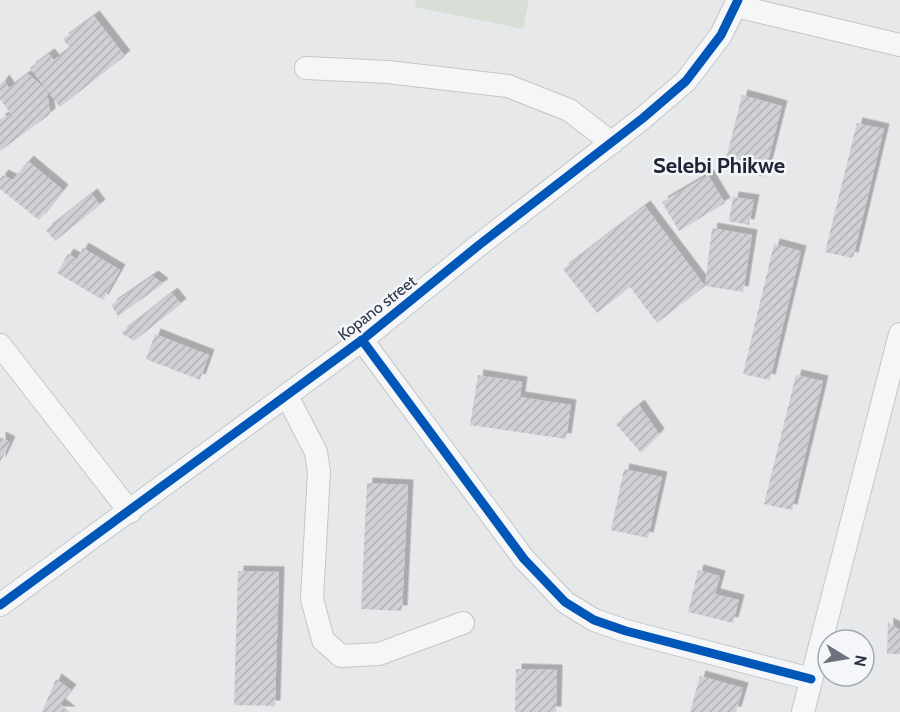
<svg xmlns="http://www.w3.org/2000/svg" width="900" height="712" font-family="Cabin,sans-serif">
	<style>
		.garden { fill: #d6ded6 }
		.building { fill: url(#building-hatch); filter: url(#shadow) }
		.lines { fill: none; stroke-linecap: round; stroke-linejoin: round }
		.minor-casing { stroke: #c4c6c8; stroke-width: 24 }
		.minor { stroke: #f5f6f7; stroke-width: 22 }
		.cycleway-casing { stroke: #f4f6f9; stroke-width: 13 }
		.cycleway { stroke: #0057b8; stroke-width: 9 }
		.labels { text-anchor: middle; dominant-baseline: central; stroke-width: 5; stroke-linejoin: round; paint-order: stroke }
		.street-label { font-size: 16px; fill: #2b3445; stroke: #f4f6f9 }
		.district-label { font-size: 22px; font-weight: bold; fill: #1d2536; stroke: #f4f6f9 }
	</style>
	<defs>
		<pattern id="building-hatch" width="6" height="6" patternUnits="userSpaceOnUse" patternTransform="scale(1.5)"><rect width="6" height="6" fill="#ced0d3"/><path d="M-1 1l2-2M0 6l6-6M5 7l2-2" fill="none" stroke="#b1b3b6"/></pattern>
		<filter id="shadow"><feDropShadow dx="5.5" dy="-5.5" stdDeviation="0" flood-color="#0004"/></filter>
	</defs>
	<rect width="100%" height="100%" fill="#e6e8ea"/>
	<path class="garden" d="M416 0H529L523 29 415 7Z"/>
	<g class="building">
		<path d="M94 16 125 56 60 107 30 68 49 54 54 60 70 48 63 39Z"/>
		<path d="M28 74 47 90 50 114 0 151V119L11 114 0 99V85L4 80 9 88Z"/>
		<path d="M742 95 782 106 764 177 724 167Z"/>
		<path d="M857 123 884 129 853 258 825 252Z"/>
		<path d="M28 161 63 190 39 220 0 189V179L3 175 13 180Z"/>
		<path d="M708 175 725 203 679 231 662 202Z"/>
		<path d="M92 194 100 205 55 241 46 230Z"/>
		<path d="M733 197 754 200 749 225 729 221Z"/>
		<path d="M645 206 705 286 657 323 630 287 597 313 563 269Z"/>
		<path d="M712 228 752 235 743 292 705 286Z"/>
		<path d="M774 244 801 251 770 380 743 374Z"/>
		<path d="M83 248 120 270 103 300 57 273 68 254 77 259Z"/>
		<path d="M153 276 163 284 118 316 111 305Z"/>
		<path d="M172 293 181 304 134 341 121 333Z"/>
		<path d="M155 334 209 355 200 380 146 359Z"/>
		<path d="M478 375 522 382 520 397 571 405 566 439 470 425Z"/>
		<path d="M796 375 823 381 792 510 764 504Z"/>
		<path d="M639 405 659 434 641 453 616 424Z"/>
		<path d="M0 437 10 442 0 463Z"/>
		<path d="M624 469 662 477 648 538 611 530Z"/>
		<path d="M367 483 408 485 402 611 361 609Z"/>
		<path d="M698 570 720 576 715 594 739 600 733 623 688 612Z"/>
		<path d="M238 571 279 572 275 706 234 705Z"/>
		<path d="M888 623 900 630V654H887Z"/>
		<path d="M516 669 557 670 556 712H515Z"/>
		<path d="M700 676 743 688 736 712H690Z"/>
		<path d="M56 679 71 690 60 704 70 712H42Z"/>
	</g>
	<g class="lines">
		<g class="minor-casing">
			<g id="minor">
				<path d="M736 6 900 45"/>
				<path d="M306 68 388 72 508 86 569 110 612 143"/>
				<path d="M362 340 524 559 565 602 594 620 626 631 811 679"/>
				<path d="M0 345 130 512"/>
				<path d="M287 396 316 452 319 472 312 599 323 640 341 656 379 654 463 623"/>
				<path d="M0 605 362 340 479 245 643 118 686 81 721 35 738 0"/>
				<path d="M803 712 900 334"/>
			</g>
		</g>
		<use href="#minor" class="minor"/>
		<g class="cycleway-casing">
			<g id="cycleway">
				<path d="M362 340 524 559 565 602 594 620 626 631 811 679"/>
				<path d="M0 605 362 340 479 245 643 118 686 81 721 35 738 0"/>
			</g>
		</g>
		<use href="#cycleway" class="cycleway"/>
	</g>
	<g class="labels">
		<g class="street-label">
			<text transform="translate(377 308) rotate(-38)">Kopano street</text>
		</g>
		<g class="district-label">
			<text x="719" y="165">Selebi Phikwe</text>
		</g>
	</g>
	<g transform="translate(846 658) rotate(101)"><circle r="28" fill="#f4f6f9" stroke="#a4a8b1" stroke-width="1.5"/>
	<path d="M0-4.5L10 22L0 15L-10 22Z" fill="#6c737f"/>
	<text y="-9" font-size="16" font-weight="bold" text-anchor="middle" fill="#2b3445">N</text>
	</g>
</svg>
